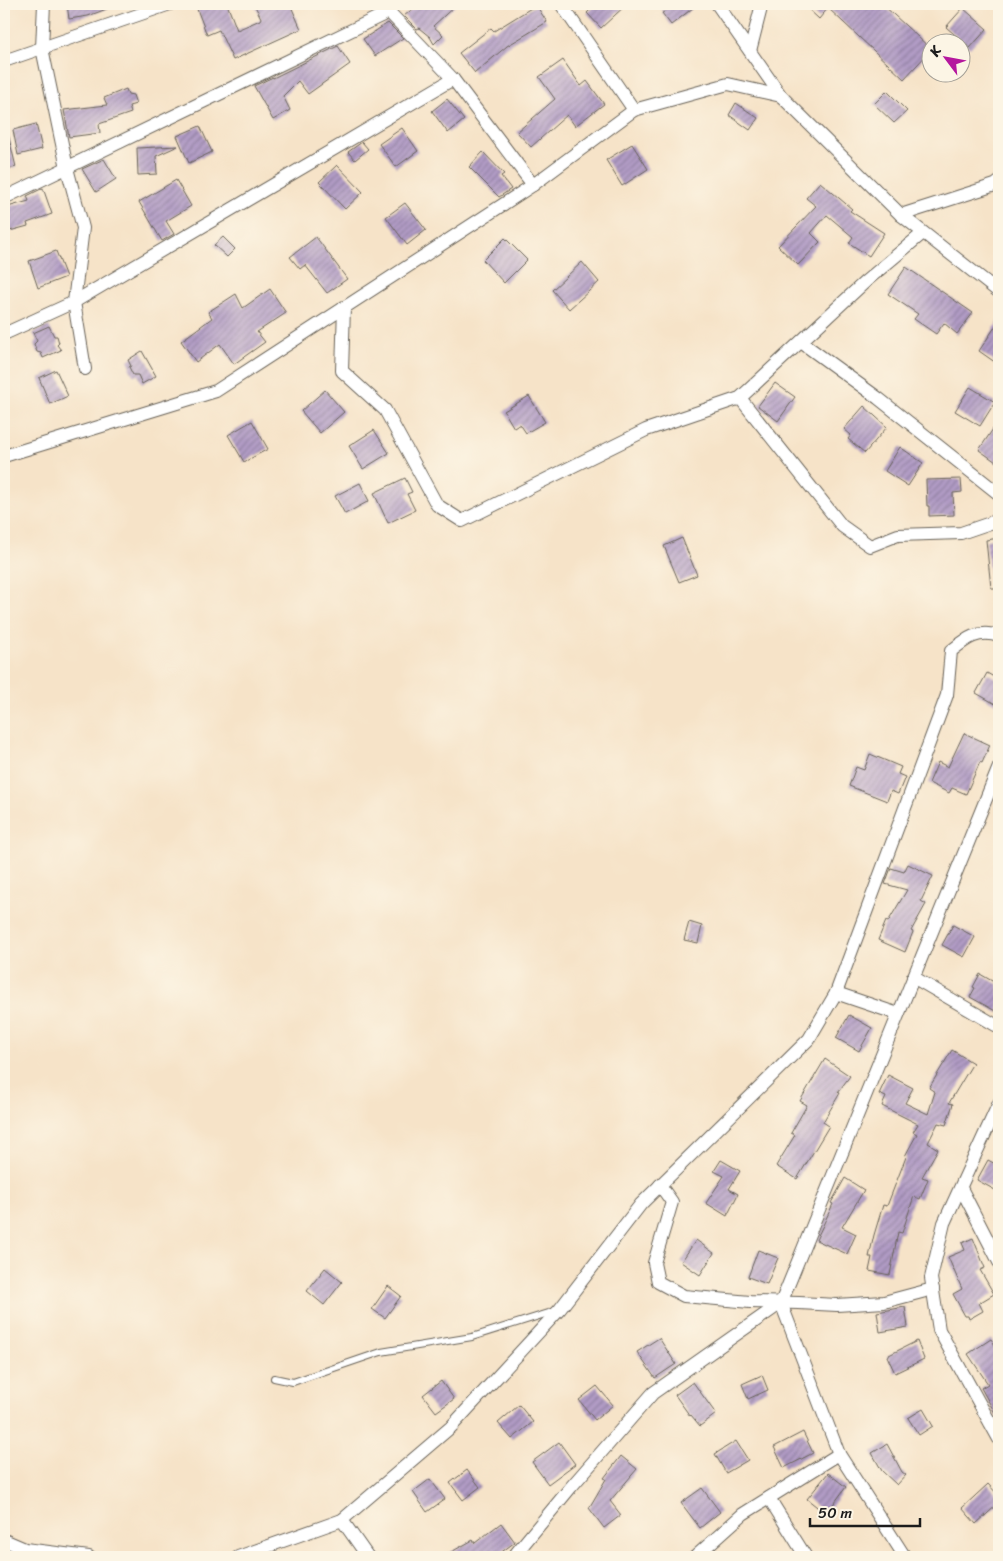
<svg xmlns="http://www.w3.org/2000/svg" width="1003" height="1561" font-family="Sriracha,sans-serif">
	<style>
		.building { fill: url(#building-hatch) }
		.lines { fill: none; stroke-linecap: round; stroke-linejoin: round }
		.lane-casing { stroke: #686258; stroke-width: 8 }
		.street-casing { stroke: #686258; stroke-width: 14 }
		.lane { stroke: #fff; stroke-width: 6 }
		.street { stroke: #fff; stroke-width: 12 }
	</style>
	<defs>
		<pattern id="building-hatch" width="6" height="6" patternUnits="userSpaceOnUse" patternTransform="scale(1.25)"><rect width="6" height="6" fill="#b19bc5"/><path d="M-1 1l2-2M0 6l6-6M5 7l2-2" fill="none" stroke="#8f7e9f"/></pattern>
	</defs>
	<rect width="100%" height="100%" fill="#fcf5e5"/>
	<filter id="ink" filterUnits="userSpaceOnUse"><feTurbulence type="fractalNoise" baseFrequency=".02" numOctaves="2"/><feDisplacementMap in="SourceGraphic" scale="10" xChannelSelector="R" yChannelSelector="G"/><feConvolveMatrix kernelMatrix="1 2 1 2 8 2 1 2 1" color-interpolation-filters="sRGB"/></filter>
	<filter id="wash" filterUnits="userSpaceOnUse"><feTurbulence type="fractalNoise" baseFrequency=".0096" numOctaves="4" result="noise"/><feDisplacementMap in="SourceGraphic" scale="20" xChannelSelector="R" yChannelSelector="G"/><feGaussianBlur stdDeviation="1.12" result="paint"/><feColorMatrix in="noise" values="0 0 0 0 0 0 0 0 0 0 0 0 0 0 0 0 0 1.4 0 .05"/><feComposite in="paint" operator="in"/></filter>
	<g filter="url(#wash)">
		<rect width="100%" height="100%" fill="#f6e3c8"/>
		<g id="blocks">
			<g class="building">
				<path d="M67 4H117V5L88 16 69 19Z"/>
				<path d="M195 4H227L237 30 260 20 261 18 254 4H290L301 29 233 60 219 30 207 35Z"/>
				<path d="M419 4H457L433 26 443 35 434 44 430 37 419 28 417 29 404 16Z"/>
				<path d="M596 4H627L601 28 587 13Z"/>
				<path d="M657 4H698L671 25 662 13 664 12Z"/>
				<path d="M803 4H882L930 48V51L904 79 828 8 819 19Z"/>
				<path d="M536 5 547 22 507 46 475 73 459 53 491 28 494 31Z"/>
				<path d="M963 8 987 29 970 48 946 27Z"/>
				<path d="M388 23 403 38 375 56 363 39Z"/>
				<path d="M338 46 350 64 308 94 298 81 283 96 290 110 273 120 254 86 273 77V78Z"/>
				<path d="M563 60 581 86 587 81 604 104 575 126 567 115 531 147 517 132 555 99 539 77Z"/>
				<path d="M126 89 128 94 133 95 136 104 129 106 131 113 99 124 100 133 69 137 64 110 107 105 104 98Z"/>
				<path d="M887 91 907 111 894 123 874 104Z"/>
				<path d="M447 99 464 120 448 133 432 111Z"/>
				<path d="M736 103 758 118 750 130 729 115Z"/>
				<path d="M36 124 42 149 18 155 13 130Z"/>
				<path d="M200 126 212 152 189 163 177 136Z"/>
				<path d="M402 128 418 151 396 167 379 144Z"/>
				<path d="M4 134H8L16 167 4 170Z"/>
				<path d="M362 142 368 149 355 160 348 152Z"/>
				<path d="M632 144 648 169 622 186 606 160Z"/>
				<path d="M178 146 156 156 157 174 138 175 137 148Z"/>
				<path d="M483 152 504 174 501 176 511 189 499 197 469 167Z"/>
				<path d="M104 159 116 179 96 192 82 169Z"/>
				<path d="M337 165 363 192 345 209 319 182Z"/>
				<path d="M176 180 191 206 166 221 174 234 162 241 139 202Z"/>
				<path d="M820 182 852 209 850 211 884 233 869 256 849 243 853 237 827 215 811 233 820 242 798 265 778 246 816 206 806 198Z"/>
				<path d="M43 188 52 214 27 223 28 226 6 232 4 223V208L29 201 27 196Z"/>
				<path d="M405 203 426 230 407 245 386 217Z"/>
				<path d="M223 237 235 249 227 257 214 245Z"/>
				<path d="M316 237 347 279 327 293 305 265 300 269 290 257Z"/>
				<path d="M505 238 527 260 504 283 483 260Z"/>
				<path d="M56 251 66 277 38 288 29 261Z"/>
				<path d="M582 262 599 282 569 309 552 290Z"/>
				<path d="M906 267 973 313 957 334 944 323 936 334 914 319 918 314 888 294Z"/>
				<path d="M270 289 286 313 257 332 265 342 234 364 220 344 196 362 181 341 212 318 208 312 236 294 243 308Z"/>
				<path d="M999 321V365L979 351Z"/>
				<path d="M49 326 54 336H57L59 343 57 345 61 350 43 358 41 353 37 352 34 344 37 341 33 333Z"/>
				<path d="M142 351 156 376 142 384 138 375H133L129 367 131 366 128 360Z"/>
				<path d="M56 370 68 396 50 404 39 378Z"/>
				<path d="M775 383 795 397 778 421 758 406Z"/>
				<path d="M970 387 995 402 980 426 955 411Z"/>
				<path d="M325 390 344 412 320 433 301 411Z"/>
				<path d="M529 396 545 422 526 433 520 424 514 428 504 411Z"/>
				<path d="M864 406 887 427 865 453 848 439 851 435 844 429Z"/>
				<path d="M999 420V464L979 450Z"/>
				<path d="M252 421 268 449 244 462 228 435Z"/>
				<path d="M374 430 389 453 363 469 349 446Z"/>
				<path d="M900 447 923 463 908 486 885 471Z"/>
				<path d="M405 478 412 492 407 494 415 510 388 523 374 493Z"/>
				<path d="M961 479 962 492 953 493 954 515 929 516V506H927L926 480Z"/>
				<path d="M360 483 369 501 345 514 335 496Z"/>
				<path d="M682 538 697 575 679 582 664 546Z"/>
				<path d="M999 538V588H991L986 540Z"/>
				<path d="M987 673 999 680V706L976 693Z"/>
				<path d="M964 733 990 745 982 763 980 762 966 794 952 788 949 793 929 783 938 762 948 767Z"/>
				<path d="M870 754 901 767 898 774 905 777 898 794 891 791 887 801 849 786 856 767 864 770Z"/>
				<path d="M908 864 933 876 921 901 926 904 911 931 913 932 905 952 878 940 886 921 888 922 907 890 885 884 891 868 904 872Z"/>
				<path d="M689 922 702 926 698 943 684 940Z"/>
				<path d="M953 925 975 937 964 957 942 945Z"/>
				<path d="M980 974 999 985V1013L970 997 975 988 973 987Z"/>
				<path d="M849 1015 872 1028 859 1051 836 1038Z"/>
				<path d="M952 1050 973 1063 949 1103 953 1104 946 1125 938 1123 928 1143 938 1149 922 1177 928 1179 920 1199 914 1196 902 1233 898 1232 890 1275 869 1271 872 1257H869L874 1235 883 1205 887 1206 906 1157 905 1156 917 1134 913 1132 918 1124 882 1106 886 1097 879 1094 888 1075 913 1088 905 1103 928 1114 935 1092 929 1088Z"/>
				<path d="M825 1059 850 1076 838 1092 840 1093 823 1122 829 1126 797 1179 776 1166 795 1135 791 1133 807 1105 800 1101Z"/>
				<path d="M721 1160 740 1171 729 1189 738 1194 727 1216 706 1203 724 1176 714 1171Z"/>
				<path d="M988 1160 999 1166V1183L995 1190 977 1180Z"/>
				<path d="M845 1178 864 1190 842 1227 856 1234 847 1254 816 1240 833 1204 831 1203Z"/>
				<path d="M973 1238 985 1268 980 1270 994 1294 979 1303 983 1311 969 1319 968 1316H965L953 1294 962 1289 948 1257 965 1250 962 1243Z"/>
				<path d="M696 1240 714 1253 700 1275 681 1262Z"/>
				<path d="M758 1250 778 1258 767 1284 748 1277Z"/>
				<path d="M325 1268 342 1282 324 1305 307 1291Z"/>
				<path d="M388 1286 401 1296 385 1318 372 1309Z"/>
				<path d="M905 1307 908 1327 880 1332 877 1312Z"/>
				<path d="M659 1338 676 1364 655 1378 637 1352Z"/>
				<path d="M991 1339 999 1351V1420L981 1388 988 1384 968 1354Z"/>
				<path d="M917 1341 924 1359 895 1373 887 1356Z"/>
				<path d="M762 1375 768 1390 748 1399 742 1384Z"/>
				<path d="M441 1381 454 1399 436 1412 423 1395Z"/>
				<path d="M693 1382 716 1414 700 1426 691 1415 690 1416 675 1395Z"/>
				<path d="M597 1386 613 1405 595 1420 579 1400Z"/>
				<path d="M519 1405 533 1422 512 1439 498 1423Z"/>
				<path d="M923 1409 933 1426 919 1435 908 1418Z"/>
				<path d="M803 1432 813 1453 784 1468 774 1447Z"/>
				<path d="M736 1441 748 1460 726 1473 715 1454Z"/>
				<path d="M559 1442 575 1464 548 1484 532 1462Z"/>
				<path d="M887 1444 902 1472 906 1475 897 1485 882 1471 872 1453Z"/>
				<path d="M621 1456 637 1469 610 1501 621 1515 604 1528 589 1508 606 1479 604 1478Z"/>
				<path d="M467 1470 480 1487 463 1500 450 1483Z"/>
				<path d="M828 1473 846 1487 826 1514 807 1499Z"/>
				<path d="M430 1479 445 1499 427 1512 413 1492Z"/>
				<path d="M988 1484 999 1496V1503L976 1524 962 1508Z"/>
				<path d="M702 1488 720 1512 700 1528 681 1503Z"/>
				<path d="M501 1523 515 1542 495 1557H442L473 1540 475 1543Z"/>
			</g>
		</g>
	</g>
	<g filter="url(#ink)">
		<use href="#blocks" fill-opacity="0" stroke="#686258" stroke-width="1"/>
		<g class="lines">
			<g class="lane-casing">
				<path id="lane" d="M274 1378 293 1382 381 1352 472 1337 555 1311"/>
			</g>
			<g class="street-casing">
				<g id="street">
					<path d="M44 4 42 48 67 168 83 228 74 302 85 369"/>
					<path d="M561 4 634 110"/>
					<path d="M717 4 781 96 901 215 999 292"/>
					<path d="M386 5 389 12 453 79 533 185"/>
					<path d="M750 51 762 4"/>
					<path d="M4 61 170 4"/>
					<path d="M4 198 389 12"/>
					<path d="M901 215 995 185 999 182"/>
					<path d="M344 307 342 371 385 410 437 505 462 521 646 430 740 398 866 281 923 233"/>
					<path d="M4 334 74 302 453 79"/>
					<path d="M801 342 878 398 999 494"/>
					<path d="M740 398 842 526 870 546 898 535 961 533 999 520"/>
					<path d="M4 456 216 391 533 185 634 110 728 84 781 96"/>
					<path d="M913 977 999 1027"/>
					<path d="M836 993 898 1014"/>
					<path d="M999 1103 944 1223 931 1278 939 1330 999 1439"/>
					<path d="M660 1185 672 1202 654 1263 658 1282 684 1296 750 1302 799 1303 837 1305 884 1302 933 1289"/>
					<path d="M961 1188 999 1262"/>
					<path d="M781 1303 839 1454 905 1557"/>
					<path d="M769 1498 806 1557"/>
					<path d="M342 1520 368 1557"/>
					<path d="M4 1540 25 1549 89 1557"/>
					<path d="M238 1557 342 1520 451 1427 560 1309 641 1204 809 1039 836 993 947 695 951 651C966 639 978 629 999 636"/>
					<path d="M513 1557 571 1487 653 1393 781 1303 999 767"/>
					<path d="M695 1557 743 1514 839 1454"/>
				</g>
			</g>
			<use href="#lane" class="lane"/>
			<use href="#street" class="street"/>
		</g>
	</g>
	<rect width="1003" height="1561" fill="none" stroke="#fcf5e5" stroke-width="20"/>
	<g transform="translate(946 58) rotate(302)"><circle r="24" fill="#fcf5e5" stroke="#a29e95"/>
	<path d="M0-4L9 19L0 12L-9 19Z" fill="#b5179e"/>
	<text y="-8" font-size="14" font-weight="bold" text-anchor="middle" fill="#1c1c1c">K</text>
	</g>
	<path d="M810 1518v8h110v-8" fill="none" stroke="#1c1c1c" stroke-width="2.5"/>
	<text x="818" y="1518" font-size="15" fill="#1c1c1c" stroke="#fcf5e5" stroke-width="4" paint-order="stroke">50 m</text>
</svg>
